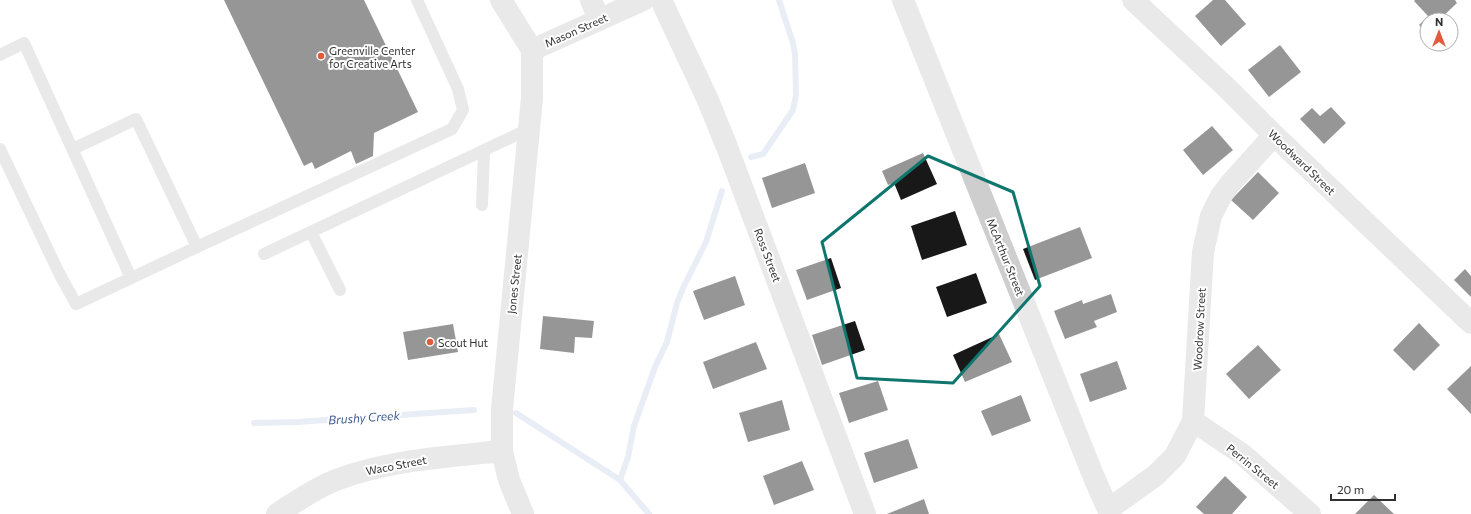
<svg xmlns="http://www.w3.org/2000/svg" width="1471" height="514" font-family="Commissioner,sans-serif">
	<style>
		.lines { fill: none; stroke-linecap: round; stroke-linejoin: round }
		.stream { stroke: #cdd8ec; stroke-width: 6 }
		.building { fill: #181818 }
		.service { stroke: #cecece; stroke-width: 12 }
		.minor { stroke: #cecece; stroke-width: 22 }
		.marked { fill: none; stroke: #0f766e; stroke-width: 3; stroke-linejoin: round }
		.poi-dot { fill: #e15b3a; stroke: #fff; stroke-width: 1.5 }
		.labels { text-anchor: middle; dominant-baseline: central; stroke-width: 4; stroke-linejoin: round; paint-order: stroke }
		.street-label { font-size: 11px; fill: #313131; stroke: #fff }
		.poi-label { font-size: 11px; fill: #313131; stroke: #fff; text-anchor: start }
		.water-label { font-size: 12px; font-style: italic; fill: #405c92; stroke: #fff }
	</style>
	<rect width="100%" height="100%" fill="#fff"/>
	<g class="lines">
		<g class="stream">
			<path d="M751 157 763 154 793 110 796 95 795 55 793 43 779 0"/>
			<path d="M516 413 620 480 649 514"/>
			<path d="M254 423 297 422 474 410"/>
			<path d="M620 480 628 457 634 426 655 367 667 342 677 303 683 288 706 242 722 191"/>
		</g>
	</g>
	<g class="building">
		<path d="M224 0H364L418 112 374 133 373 156 356 164 351 151 315 169 312 162 304 166Z"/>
		<path d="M1213 0H1225L1246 24 1221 46 1195 16Z"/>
		<path d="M1415 0H1455L1457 3 1439 20H1427L1426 32 1419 25 1428 16 1414 1Z"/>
		<path d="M1280 45 1301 72 1269 97 1248 70Z"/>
		<path d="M1331 107 1346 123 1324 144 1300 119 1312 108 1320 116Z"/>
		<path d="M1212 126 1233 150 1203 175 1183 150Z"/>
		<path d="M923 153 937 184 901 200 894 183 888 185 882 171Z"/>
		<path d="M805 163 815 193 772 208 762 178Z"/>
		<path d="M1258 172 1279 193 1253 220 1231 200Z"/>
		<path d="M955 211 967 245 922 260 911 226Z"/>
		<path d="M1080 227 1092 258 1035 280 1023 249Z"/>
		<path d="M831 258 841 288 807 300 796 270Z"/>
		<path d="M1465 269 1471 276V297L1454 280Z"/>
		<path d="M976 273 987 303 947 317 936 287Z"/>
		<path d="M735 276 745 305 704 320 693 291Z"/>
		<path d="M1111 294 1117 312 1094 321 1097 327 1065 339 1054 311 1082 300 1083 304Z"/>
		<path d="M543 316 594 321 592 338 575 337 574 353 540 349Z"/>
		<path d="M855 321 865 350 822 365 812 335Z"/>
		<path d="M1419 323 1440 345 1414 371 1393 350Z"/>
		<path d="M453 324 458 352 408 360 403 332Z"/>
		<path d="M999 334 1012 362 965 382 953 355Z"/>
		<path d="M756 342 767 369 713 389 703 362Z"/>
		<path d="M1258 345 1281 370 1249 399 1226 374Z"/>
		<path d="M1117 361 1127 389 1090 402 1080 374Z"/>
		<path d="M1471 366V414L1447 389Z"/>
		<path d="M878 381 888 410 849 423 839 393Z"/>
		<path d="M1021 395 1031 421 992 436 981 411Z"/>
		<path d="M782 400 790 430 748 442 739 413Z"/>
		<path d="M908 439 918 468 874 483 864 453Z"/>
		<path d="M802 461 814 490 774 505 763 476Z"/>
		<path d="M1225 476 1247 497 1232 514H1204L1196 507Z"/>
		<path d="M1374 495 1394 514H1355Z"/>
		<path d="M924 499 929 514H887Z"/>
	</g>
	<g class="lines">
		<g class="service">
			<path d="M0 55 24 43 131 278"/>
			<path d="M0 149 59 273 76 304 197 247"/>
			<path d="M73 149 136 119 197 247 452 129 463 110 458 89 417 0"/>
			<path d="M482 205 484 151"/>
			<path d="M311 232 340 290"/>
			<path d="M264 254 529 129"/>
		</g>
		<g class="minor">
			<path d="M501 0 532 50"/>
			<path d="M591 0 599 20"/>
			<path d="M661 0 707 98 727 147 865 514"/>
			<path d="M903 0 1093 475 1110 514"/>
			<path d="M1133 0 1226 87 1274 135 1471 323"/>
			<path d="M532 50 643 0"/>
			<path d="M1193 421 1242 454 1310 514"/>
			<path d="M1109 509 1156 475 1175 456 1193 421 1203 252 1211 216 1221 196 1230 184 1274 135"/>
			<path d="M277 514C296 502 315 488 336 480 388 460 446 457 502 451"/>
			<path d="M523 514 509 480 502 451V409L529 129 532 98V50"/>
		</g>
	</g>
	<path d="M0 0H1471V514H0ZM928 156 1013 192 1040 286 953 383 857 378 822 242Z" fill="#fff" fill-opacity=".55" fill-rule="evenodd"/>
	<path class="marked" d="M928 156 1013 192 1040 286 953 383 857 378 822 242Z"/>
	<g class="poi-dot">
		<circle cx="321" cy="56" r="4"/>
		<circle cx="430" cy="342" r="4"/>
	</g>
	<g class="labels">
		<g class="street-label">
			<text transform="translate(576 30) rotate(-24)">Mason Street</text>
			<text transform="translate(1302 162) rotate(44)">Woodward Street</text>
			<text transform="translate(768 255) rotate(69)">Ross Street</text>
			<text transform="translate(1006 257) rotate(68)">McArthur Street</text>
			<text transform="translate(514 284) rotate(-84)">Jones Street</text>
			<text transform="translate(1199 329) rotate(-87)">Woodrow Street</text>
			<text transform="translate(396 465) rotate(-11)">Waco Street</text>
			<text transform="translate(1253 466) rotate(39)">Perrin Street</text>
		</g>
		<g class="poi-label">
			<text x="329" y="50">Greenville Center<tspan x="329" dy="13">for Creative Arts</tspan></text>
			<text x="438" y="342">Scout Hut</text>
		</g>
		<g class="water-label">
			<text transform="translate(364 417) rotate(-4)">Brushy Creek</text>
		</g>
	</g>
	<g transform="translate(1439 32)"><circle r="19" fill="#ffffff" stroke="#adadad"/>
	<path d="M0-3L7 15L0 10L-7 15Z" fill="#e15b3a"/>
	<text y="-6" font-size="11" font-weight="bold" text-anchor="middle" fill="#313131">N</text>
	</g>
	<path d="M1331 494v6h64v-6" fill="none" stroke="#313131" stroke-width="2"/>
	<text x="1337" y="494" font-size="12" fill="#313131" stroke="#ffffff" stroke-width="3" paint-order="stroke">20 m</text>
</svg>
